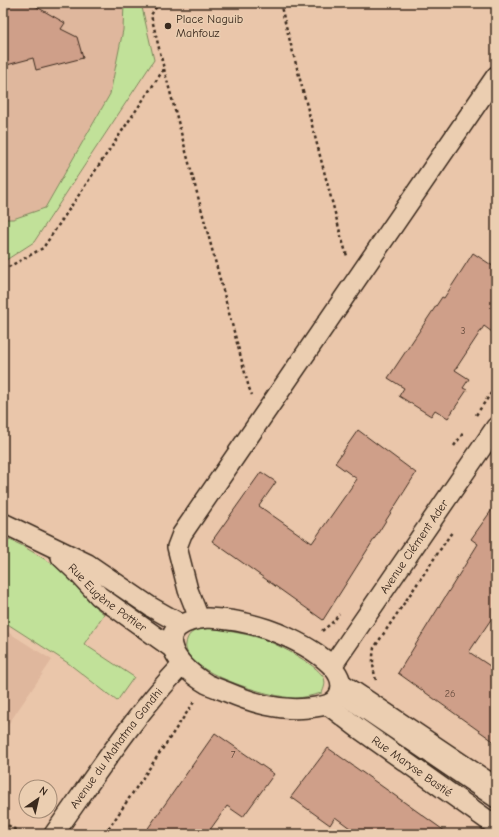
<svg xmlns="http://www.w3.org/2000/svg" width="499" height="837" font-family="'Comic Neue',sans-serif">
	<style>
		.built { fill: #dfb79d }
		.green { fill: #c1e199; stroke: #7e865c }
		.building { fill: #cf9f89; stroke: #3b2a1e }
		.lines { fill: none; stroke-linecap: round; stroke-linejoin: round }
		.lane-casing { stroke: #3b2a1e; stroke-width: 13 }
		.street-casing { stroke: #3b2a1e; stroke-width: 22 }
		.path { stroke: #3b2a1e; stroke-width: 2.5; stroke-dasharray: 3 3; stroke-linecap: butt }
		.lane { stroke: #ebceb1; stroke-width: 10 }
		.street { stroke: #ebceb1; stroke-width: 19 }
		.poi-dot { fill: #3b2a1e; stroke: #ebceb1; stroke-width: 1.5 }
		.labels { text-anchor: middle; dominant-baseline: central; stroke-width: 3; stroke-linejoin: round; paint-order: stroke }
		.number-label { font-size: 10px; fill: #604739 }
		.poi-label { font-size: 12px; fill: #3b2a1e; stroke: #ebceb1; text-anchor: start }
		.street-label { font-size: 12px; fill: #3b2a1e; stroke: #ebceb1 }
	</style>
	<rect width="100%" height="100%" fill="#eac6aa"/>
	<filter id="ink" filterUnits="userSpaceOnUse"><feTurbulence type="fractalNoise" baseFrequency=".025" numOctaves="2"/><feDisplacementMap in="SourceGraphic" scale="8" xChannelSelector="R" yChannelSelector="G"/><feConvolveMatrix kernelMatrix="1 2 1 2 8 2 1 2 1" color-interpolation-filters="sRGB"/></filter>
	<g filter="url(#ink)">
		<g class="built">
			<path d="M3 3H124L123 30 110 94 45 208 13 219H3Z"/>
			<path d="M3 629 52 660 3 732Z"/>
		</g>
		<g class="green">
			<path d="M124 3H141L154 60 34 242 3 262V219H13L45 208 110 94 123 30Z"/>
			<path d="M3 537 21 545 68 573 94 606 104 614 84 644 134 677 117 701 68 663 3 621Z"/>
			<path d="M211 628C226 631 242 633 257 637 273 642 316 663 324 678 326 684 324 688 322 693 313 695 304 698 295 698 273 698 181 672 186 644 188 629 199 630 211 628Z"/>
		</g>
		<g class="building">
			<path d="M15 3H30L65 23 61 29 77 37 83 58 36 70 33 58 3 66V6Z"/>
			<path d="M473 253 496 268V335L484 326 455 370 469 379 463 388 467 390 448 418 435 410 431 416 399 396 404 388 388 378 442 297 444 298Z"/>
			<path d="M358 430 416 473 323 620 212 541 261 472 276 482 259 506 312 543 357 479 335 463Z"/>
			<path d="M496 504V612L469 652 496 670V743L398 673 478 544 471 539Z"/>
			<path d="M215 733 274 774 243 817 227 806 207 834H144Z"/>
			<path d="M328 748 449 834H358L335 817 330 825 291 797Z"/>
		</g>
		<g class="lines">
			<g class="lane-casing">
				<path id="lane" d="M338 696 496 803"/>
			</g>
			<g class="street-casing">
				<g id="street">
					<path d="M3 523 88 564 151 607 181 624"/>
					<path id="s1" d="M61 557 78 573 99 596 172 648"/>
					<path d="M199 618 188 590 177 547 182 534 496 76"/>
					<path d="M208 618C228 619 247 622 267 629 288 636 356 666 338 696 331 707 320 706 308 708 279 711 253 703 227 692 220 689 213 687 207 684 171 663 149 623 208 618Z"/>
					<path id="s2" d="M332 666 496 427"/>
					<path d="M341 683 496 787"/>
					<path id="s3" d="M328 705 358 728 496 826"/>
					<path id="s4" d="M54 834C95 776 134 716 182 665"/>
				</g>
			</g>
			<g class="path">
				<path d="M234 3 235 6"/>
				<path d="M280 3 341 236 347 256"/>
				<path d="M164 69 249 388 252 395"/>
				<path d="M3 270 43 248 164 69 151 15 159 3"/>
				<path d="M476 415 496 386"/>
				<path d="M454 446 464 432"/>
				<path d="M322 631 334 621 339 614"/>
				<path d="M376 680C373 669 372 660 374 648L452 532"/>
				<path d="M3 822 22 834"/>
				<path d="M105 834 194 702"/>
			</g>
			<use href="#lane" class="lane"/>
			<use href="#street" class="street"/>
		</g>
	</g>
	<circle class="poi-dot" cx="168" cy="26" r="4"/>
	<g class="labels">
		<g class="number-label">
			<text x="463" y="331">3</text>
			<text x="450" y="694">26</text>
			<text x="233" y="755">7</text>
		</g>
		<g class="poi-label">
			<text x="176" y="19">Place Naguib<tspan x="176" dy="14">Mahfouz</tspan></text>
		</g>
		<g class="street-label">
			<text stroke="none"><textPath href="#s2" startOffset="145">Avenue Clément Ader</textPath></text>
			<text stroke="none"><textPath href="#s1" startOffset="62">Rue Eugène Pottier</textPath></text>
			<text stroke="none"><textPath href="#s4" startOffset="106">Avenue du Mahatma Gandhi</textPath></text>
			<text stroke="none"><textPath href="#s3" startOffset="104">Rue Maryse Bastié</textPath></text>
		</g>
	</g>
	<rect width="499" height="837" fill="none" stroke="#ebceb1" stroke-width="16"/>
	<rect x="8" y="8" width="483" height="821" fill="none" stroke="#3b2a1e" stroke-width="1.5" filter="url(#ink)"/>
	<g transform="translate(38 799) rotate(34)"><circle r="19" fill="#ebceb1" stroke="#a58c76"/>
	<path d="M0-3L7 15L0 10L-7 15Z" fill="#3b2a1e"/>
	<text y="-6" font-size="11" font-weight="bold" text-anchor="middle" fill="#3b2a1e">N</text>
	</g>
</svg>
